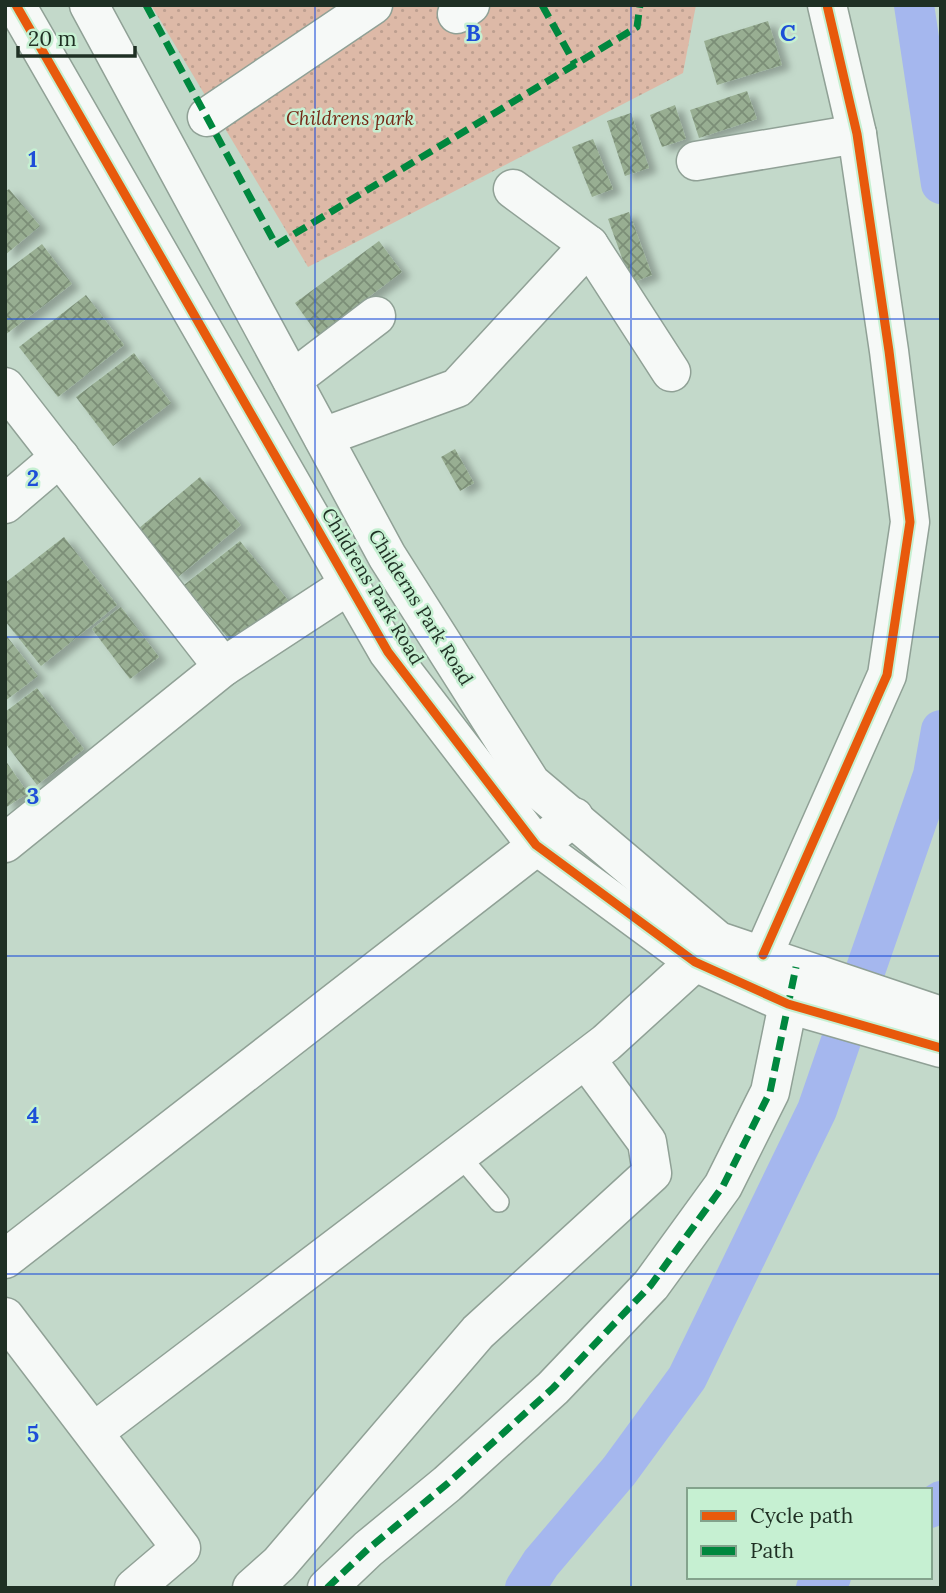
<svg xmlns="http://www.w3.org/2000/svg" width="946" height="1593" font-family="Lora,serif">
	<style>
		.green { fill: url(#green-dots) }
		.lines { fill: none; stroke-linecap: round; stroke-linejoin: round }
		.canal { stroke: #a5b7ee; stroke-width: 40 }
		.building { fill: url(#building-cross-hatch); filter: url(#shadow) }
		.service-casing { stroke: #90a196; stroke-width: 22 }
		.minor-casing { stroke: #90a196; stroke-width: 41 }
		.tertiary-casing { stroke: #90a196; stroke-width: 41 }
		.service { stroke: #f6f9f7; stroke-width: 19 }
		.minor { stroke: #f6f9f7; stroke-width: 38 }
		.tertiary { stroke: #f6f9f7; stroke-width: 38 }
		.quiet { stroke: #00873e; stroke-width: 7; stroke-dasharray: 14 7; stroke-linecap: butt }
		.cycleway-casing { stroke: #c6f0d2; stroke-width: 13 }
		.cycleway { stroke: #e8590c; stroke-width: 9 }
		.grid { fill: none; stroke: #1d4ed8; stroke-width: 2; stroke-opacity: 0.55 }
		.labels { text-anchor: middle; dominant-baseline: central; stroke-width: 5; stroke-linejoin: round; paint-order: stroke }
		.park-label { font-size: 19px; font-style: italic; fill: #752917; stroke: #c6f0d2 }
		.street-label { font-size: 19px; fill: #1f3024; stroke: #c6f0d2 }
		.grid-label { font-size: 23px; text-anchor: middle; font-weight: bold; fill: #1d4ed8; stroke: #c6f0d2; stroke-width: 5; stroke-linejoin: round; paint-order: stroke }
	</style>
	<defs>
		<pattern id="green-dots" width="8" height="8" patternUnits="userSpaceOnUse" patternTransform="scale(1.75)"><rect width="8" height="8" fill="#ddb9a7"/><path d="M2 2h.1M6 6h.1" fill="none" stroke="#bd9f90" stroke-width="1.8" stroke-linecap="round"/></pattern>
		<pattern id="building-cross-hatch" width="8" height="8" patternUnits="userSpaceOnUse" patternTransform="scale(1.75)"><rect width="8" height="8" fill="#98ae92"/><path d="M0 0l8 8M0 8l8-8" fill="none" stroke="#7b8e77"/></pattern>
		<filter id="shadow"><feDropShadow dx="8" dy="4.5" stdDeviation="3.5" flood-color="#0004"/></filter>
	</defs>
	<rect width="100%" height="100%" fill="#c3d9ca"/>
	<path class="green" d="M151 5H696L683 73 308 267Z"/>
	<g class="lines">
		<g class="canal">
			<path d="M914 5 941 184"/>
			<path d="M930 1508 941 1501"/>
			<path d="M525 1588 541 1563 619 1471 687 1378 817 1110 933 775 941 730"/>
			<path d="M816 1588 831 1577"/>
		</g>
	</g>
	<g class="building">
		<path d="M768 21 782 65 717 85 704 41Z"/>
		<path d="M747 91 757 119 699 138 690 110Z"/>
		<path d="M675 105 686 139 662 147 650 115Z"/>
		<path d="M631 113 649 168 625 176 607 121Z"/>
		<path d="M593 139 613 189 592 197 572 147Z"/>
		<path d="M9 189 40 226 5 255V192Z"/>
		<path d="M629 212 652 275 631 283 608 219Z"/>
		<path d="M379 241 402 272 318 335 295 303Z"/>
		<path d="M42 244 72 284 5 335V272Z"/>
		<path d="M86 295 124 345 58 397 19 347Z"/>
		<path d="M134 353 171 403 113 446 76 397Z"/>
		<path d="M455 449 474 483 460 491 441 457Z"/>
		<path d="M200 477 241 525 178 577 138 529Z"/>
		<path d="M64 537 117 605 41 666 5 621V583Z"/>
		<path d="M240 541 292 605 237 649 184 585Z"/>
		<path d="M121 607 159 657 130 679 92 629Z"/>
		<path d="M5 634 38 676 5 701Z"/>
		<path d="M37 688 84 749 37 785 5 743V712Z"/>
		<path d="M5 760 28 793 5 808Z"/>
	</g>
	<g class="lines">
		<g class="service-casing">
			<path id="service" d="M459 1155 499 1202"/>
		</g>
		<g class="minor-casing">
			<g id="minor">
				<path d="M457 14 470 5"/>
				<path d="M207 117 373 5"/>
				<path d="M696 161 857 134"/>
				<path d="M513 189 589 245 671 372"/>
				<path d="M292 380 376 316"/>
				<path d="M5 387 223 667"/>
				<path d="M323 437 457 388 589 245"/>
				<path d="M5 504 60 457"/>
				<path d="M5 843 223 667 350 584"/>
				<path d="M763 955 887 675 910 522 889 351 857 134 827 5"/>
				<path d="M5 1259 574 817"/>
				<path d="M5 1317 181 1548 134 1588"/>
				<path d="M94 1432 606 1043 718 941"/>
				<path d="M252 1588 279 1564 478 1332 652 1173 647 1142 586 1059"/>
				<path d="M327 1588 368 1549 447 1484 553 1388 651 1285 723 1186 770 1092 795 970"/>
			</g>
		</g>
		<g class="tertiary-casing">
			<g id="tertiary">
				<path d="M16 5 388 652 536 845 695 962 788 1004 941 1048"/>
				<path d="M89 5 387 556 531 783 718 941 941 1016"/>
			</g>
		</g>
		<use href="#service" class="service"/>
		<use href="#minor" class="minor"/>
		<use href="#tertiary" class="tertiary"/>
		<g class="quiet">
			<path d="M146 5 276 245 637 27 640 5"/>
			<path d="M542 5 575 64"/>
			<path d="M327 1588 368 1549 447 1484 553 1388 651 1285 723 1186 770 1092 796 967"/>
		</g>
		<g class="cycleway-casing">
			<g id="cycleway">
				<path d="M16 5 388 652 536 845 695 962 788 1004 941 1048"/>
				<path d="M763 955 887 675 910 522 889 351 857 134 827 5"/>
			</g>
		</g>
		<use href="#cycleway" class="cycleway"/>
	</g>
	<path class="grid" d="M315 5V1588M631 5V1588M5 319H941M5 637H941M5 956H941M5 1274H941"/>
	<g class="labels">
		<g class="park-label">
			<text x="350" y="118">Childrens park</text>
		</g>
		<g class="street-label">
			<text transform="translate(373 586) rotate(59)">Childrens Park Road</text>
			<text transform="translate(421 607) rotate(58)">Childerns Park Road</text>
		</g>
	</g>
	<g class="grid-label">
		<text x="473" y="41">B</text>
		<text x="788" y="41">C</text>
		<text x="33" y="167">1</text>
		<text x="33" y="486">2</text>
		<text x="33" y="804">3</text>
		<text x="33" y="1123">4</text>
		<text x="33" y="1442">5</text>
	</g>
	<rect width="946" height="1593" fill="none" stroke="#1f3024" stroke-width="14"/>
	<rect x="687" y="1488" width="245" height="91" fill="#c6f0d2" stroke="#83a38c" stroke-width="2"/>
	<rect x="701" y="1511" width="35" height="10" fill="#e8590c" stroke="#83a38c" stroke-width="2"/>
	<text x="750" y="1523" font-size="21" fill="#1f3024">Cycle path</text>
	<rect x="701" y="1546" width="35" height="10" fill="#00873e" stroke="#83a38c" stroke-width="2"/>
	<text x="750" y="1558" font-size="21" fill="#1f3024">Path</text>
	<path d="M18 46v10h117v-10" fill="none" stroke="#1f3024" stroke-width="3.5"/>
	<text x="28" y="46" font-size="21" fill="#1f3024" stroke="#c6f0d2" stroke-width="5" paint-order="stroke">20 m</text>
</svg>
